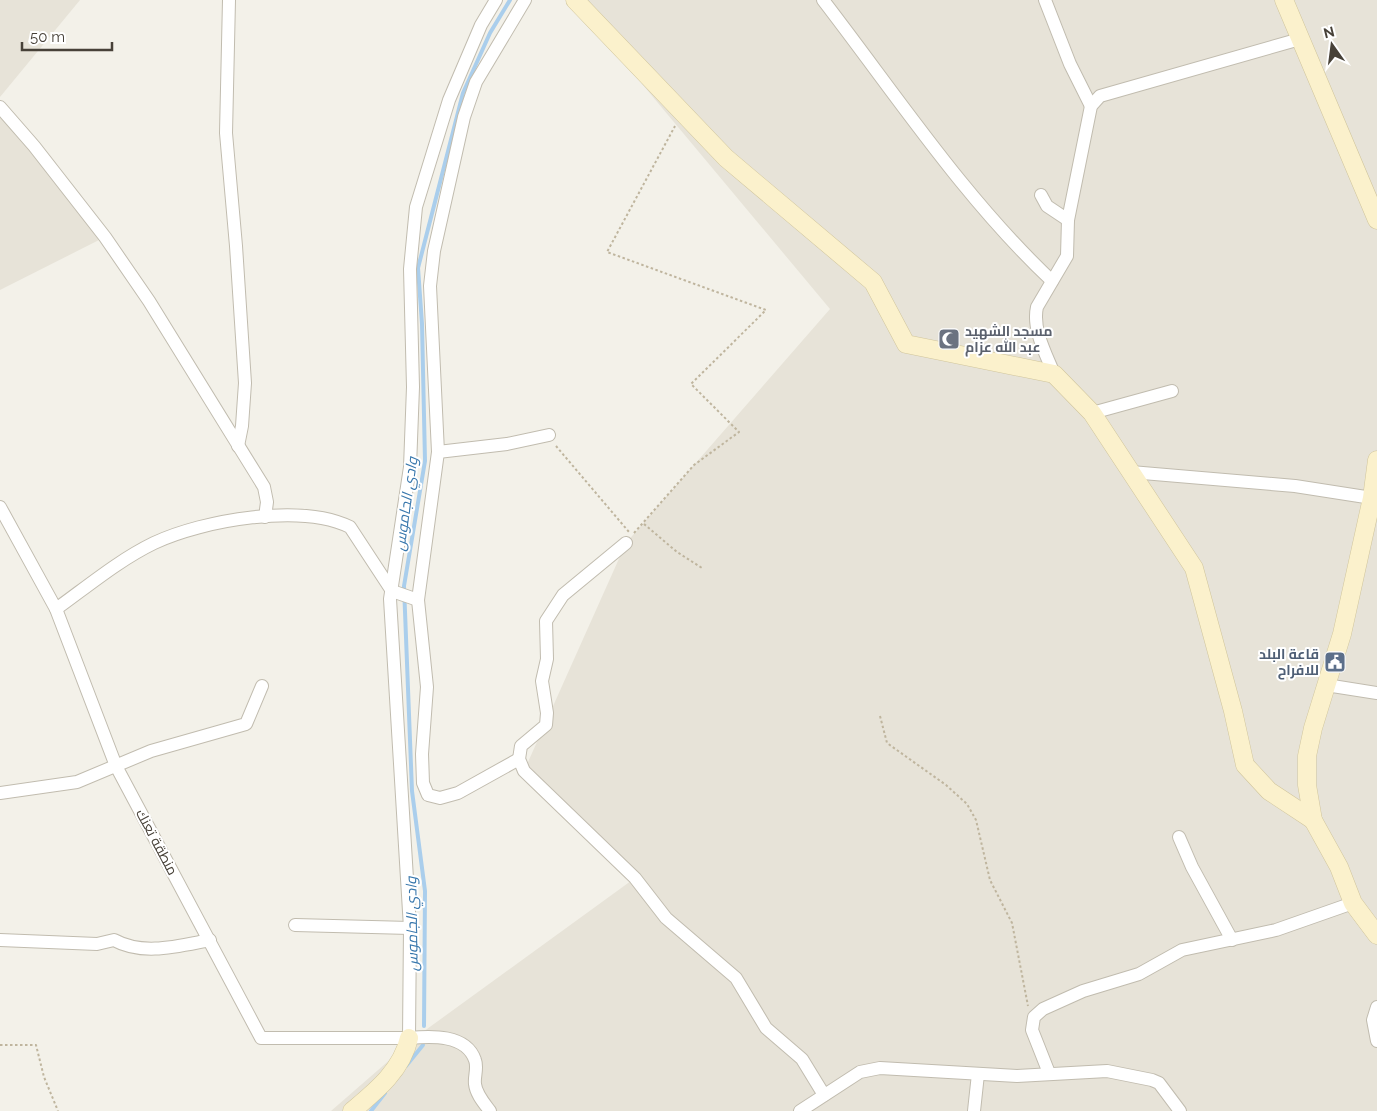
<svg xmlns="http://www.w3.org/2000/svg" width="1377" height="1111" font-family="Raleway,Cairo,sans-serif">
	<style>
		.residential { fill: #e7e3d8 }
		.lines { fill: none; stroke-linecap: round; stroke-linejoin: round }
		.stream { stroke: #aaceec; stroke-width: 4 }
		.street-casing { stroke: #c1bcaf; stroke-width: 14 }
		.secondary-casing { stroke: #d0c59c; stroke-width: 19 }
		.path { stroke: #bfb59e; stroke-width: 2; stroke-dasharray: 2.5 2.5; stroke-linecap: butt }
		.street { stroke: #fff; stroke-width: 12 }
		.secondary { stroke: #fbf1cc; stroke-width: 18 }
		.labels { text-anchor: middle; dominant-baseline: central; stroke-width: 4; stroke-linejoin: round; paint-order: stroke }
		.worship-label { font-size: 14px; font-weight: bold; fill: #5b616d; stroke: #fff; text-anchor: start }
		.service-label { font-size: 14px; font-weight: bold; fill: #4e5e75; stroke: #fff; text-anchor: end }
		.street-label { font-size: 14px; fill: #474138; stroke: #fff }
		.water-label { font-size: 15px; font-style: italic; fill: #3877ac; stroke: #fff }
	</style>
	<rect width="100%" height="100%" fill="#f3f1e9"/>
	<g class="residential">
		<path d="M0 0H80L0 97Z"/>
		<path d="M572 0H1377V1111H331L416 1037 635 878 524 771 626 543 830 309Z"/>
		<path d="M0 108 105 237 0 290Z"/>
	</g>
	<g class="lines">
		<g class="stream">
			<path d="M424 1026 425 891 412 791 404 586 425 461 422 324 418 268 463 93 490 33 510 0"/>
			<path d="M406 1066 423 1045"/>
			<path d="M371 1111 385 1093"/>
		</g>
		<g class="street-casing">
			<g id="street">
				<path d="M229 0 226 133 236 246 245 383 242 426 238 446"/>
				<path d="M823 0C897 96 964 198 1052 281"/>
				<path d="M1045 0 1070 64 1091 106"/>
				<path d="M0 107 34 146 105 237 149 301 264 487 267 502 265 517"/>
				<path d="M1041 195 1047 206 1068 220"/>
				<path d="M1054 374C1046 354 1032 329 1037 307L1067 256 1068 220 1091 106 1100 96 1300 39"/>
				<path d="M1092 413 1172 391"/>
				<path d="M438 452 507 444 549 435"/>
				<path d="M1131 472 1295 486 1372 498"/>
				<path d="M0 507 56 609 116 766 261 1038H409C431 1036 466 1034 475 1060 478 1068 474 1076 475 1084 476 1094 484 1103 490 1111"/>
				<path d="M626 543 563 595 546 621 547 659 542 681 547 713 546 725 521 746 519 759 524 771 635 878 666 918 736 978 766 1028 802 1059 824 1095"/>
				<path d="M56 609C88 586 119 560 154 543 203 520 301 503 350 527L392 591 418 600"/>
				<path d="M1326 685 1377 693"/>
				<path d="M519 759 458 793 440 798 428 795 423 783 422 754 427 687 418 600 438 452 430 286 434 251 464 117 476 82 525 0"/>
				<path d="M0 793 77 782 151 751 246 724 262 686"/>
				<path d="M1179 837 1192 867 1232 940"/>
				<path d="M295 925 410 928"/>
				<path d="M0 940 97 944 114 940C143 956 178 946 210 940"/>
				<path d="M1377 1007 1373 1020 1377 1041"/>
				<path d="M409 1038 410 928 390 599 410 467 413 387 410 269 416 207 449 100 481 25 496 0"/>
				<path d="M1049 1073 1032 1030 1034 1017 1043 1009 1083 991 1139 974 1182 950 1276 930 1353 903"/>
				<path d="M800 1111 860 1072 880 1068 1017 1076 1107 1071 1152 1080 1159 1083 1180 1111"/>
				<path d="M974 1111 978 1074"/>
			</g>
		</g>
		<g class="secondary-casing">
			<g id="secondary">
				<path d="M575 0 726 158 873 282 906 344 1054 374 1092 413 1194 568 1233 711 1245 765 1269 791 1313 820"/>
				<path d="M1284 0 1377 220"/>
				<path d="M1377 460 1372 498 1342 634 1313 728 1307 756V785L1313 820 1339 867 1353 903 1377 935"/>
				<path d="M352 1111C376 1091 402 1070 409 1038"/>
			</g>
		</g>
		<g class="path">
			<path d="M556 446 629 532"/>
			<path d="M644 524 677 552 702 568"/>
			<path d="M634 533 694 465 739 432 691 384 766 310 607 252 675 126"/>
			<path d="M880 716 887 743 946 785 967 804 976 820 990 880 1012 923 1028 1006"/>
			<path d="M0 1045H36L44 1077 58 1111"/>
		</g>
		<use href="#street" class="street"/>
		<use href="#secondary" class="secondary"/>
	</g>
	<defs>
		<g id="mosque-square" transform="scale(1.125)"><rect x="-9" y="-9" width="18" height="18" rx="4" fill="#6b7280" stroke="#fff"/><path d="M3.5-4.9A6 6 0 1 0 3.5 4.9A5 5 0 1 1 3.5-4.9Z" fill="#fff"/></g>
		<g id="civic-square" transform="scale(1.125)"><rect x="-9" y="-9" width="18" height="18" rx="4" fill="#5c6f8a" stroke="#fff"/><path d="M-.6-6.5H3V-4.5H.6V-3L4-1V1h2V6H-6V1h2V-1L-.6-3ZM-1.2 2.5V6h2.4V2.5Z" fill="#fff"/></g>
	</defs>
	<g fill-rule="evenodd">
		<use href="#mosque-square" x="949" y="339"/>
		<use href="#civic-square" x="1335" y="662"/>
	</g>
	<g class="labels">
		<g class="worship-label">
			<text x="965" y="331">مسجد الشهيد<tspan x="965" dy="16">عبد الله عزام</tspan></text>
		</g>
		<g class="service-label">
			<text x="1319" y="654">قاعة البلد<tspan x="1319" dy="16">للافراح</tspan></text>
		</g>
		<g class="street-label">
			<text transform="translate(157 842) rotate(62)">منطقة تعنك</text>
		</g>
		<g class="water-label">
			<text transform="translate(406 504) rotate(-82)">وادي الجاموس</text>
			<text transform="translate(412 924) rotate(-91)">وادي الجاموس</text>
		</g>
	</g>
	<g transform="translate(1332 45) rotate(346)" stroke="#ffffff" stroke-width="4" paint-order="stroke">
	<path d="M0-4L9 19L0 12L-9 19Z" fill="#474138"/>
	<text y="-8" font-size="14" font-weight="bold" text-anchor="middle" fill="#474138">N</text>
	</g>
	<path d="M22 42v8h90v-8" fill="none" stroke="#474138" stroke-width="2.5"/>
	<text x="30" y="42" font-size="15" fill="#474138" stroke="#ffffff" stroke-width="4" paint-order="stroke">50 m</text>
</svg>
